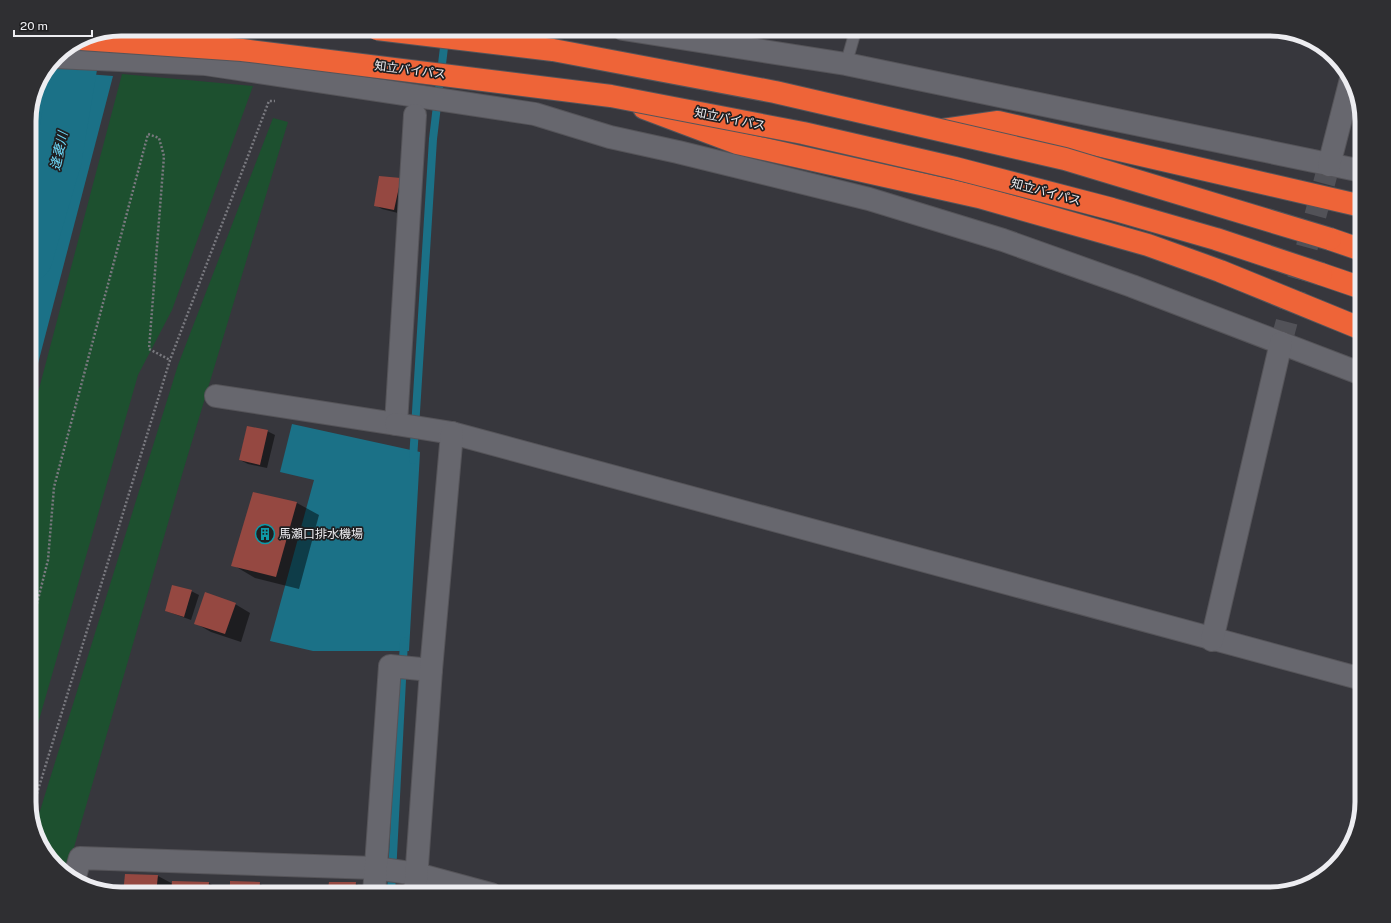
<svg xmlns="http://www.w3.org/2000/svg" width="1391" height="923" font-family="'Public Sans','Noto Sans JP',sans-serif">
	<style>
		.green { fill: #1d502f }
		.water { fill: #1b7187 }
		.shadow { fill: #0007 }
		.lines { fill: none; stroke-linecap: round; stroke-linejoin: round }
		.stream { stroke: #1b7187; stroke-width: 8 }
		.river { stroke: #1b7187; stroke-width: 47 }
		.building { fill: #954841 }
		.street-tunnel { stroke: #525258; stroke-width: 22; stroke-dasharray: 22 11; stroke-linecap: butt }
		.lane-casing { stroke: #555459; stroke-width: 13 }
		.street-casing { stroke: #555459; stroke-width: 24 }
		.highway-casing { stroke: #555459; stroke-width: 24 }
		.path { stroke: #79797f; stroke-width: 2.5; stroke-dasharray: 2 2; stroke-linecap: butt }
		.lane { stroke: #67676e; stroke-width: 11 }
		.street { stroke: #67676e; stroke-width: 22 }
		.highway { stroke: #ee6438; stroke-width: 22 }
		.highway-bridge-casing { stroke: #555459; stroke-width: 24; stroke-linecap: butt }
		.highway-bridge { stroke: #ee6438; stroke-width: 22 }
		.labels { text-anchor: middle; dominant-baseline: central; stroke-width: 3.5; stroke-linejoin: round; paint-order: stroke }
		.street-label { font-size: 12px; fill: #ededf1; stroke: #1f1f21 }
		.poi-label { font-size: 12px; fill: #ededf1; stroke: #1f1f21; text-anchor: start }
		.water-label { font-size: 13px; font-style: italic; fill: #6ed9f9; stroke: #1f1f21 }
		.rim { fill: none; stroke: #ededf1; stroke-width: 5 }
	</style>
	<rect width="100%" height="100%" fill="#37373d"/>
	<g class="green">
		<path d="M122 74 253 86 172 310 138 375 29 755V427Z"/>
		<path d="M273 118 288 122 184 468 66 875 41 848 35 827 178 365Z"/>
	</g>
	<g class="water">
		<path d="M46 71 113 76 29 398V115L36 86Z"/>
		<path d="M292 424 420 452 409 651H313L270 641 314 480 280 472Z"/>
	</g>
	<g class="shadow">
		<path d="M400 179 402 214 382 209 375 205Z"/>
		<path d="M267 431 275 435 267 468 248 464 240 460Z"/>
		<path d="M254 493 297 503 319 515 299 589 255 578 233 565Z"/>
		<path d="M191 591 199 595 191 620 166 611Z"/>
		<path d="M235 604 250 613 241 642 211 632 195 623Z"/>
		<path d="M158 876 173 884 209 883 224 892V894H124Z"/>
		<path d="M259 883 274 892V894H231Z"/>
		<path d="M355 883 370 892V894H328Z"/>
		<path d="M309 888 320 894H284Z"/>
	</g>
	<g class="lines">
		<g class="stream">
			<path d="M413 460 433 139 445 39"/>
			<path d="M391 894 404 641"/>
		</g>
		<path class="river" d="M29 258 58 160 78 41"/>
	</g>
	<g class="building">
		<path d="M379 176 401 178 394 210 374 206Z"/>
		<path d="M247 426 268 430 260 465 239 460Z"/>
		<path d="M253 492 297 502 276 577 231 566Z"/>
		<path d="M172 585 192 590 184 617 165 611Z"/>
		<path d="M205 592 236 603 225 634 194 624Z"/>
		<path d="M125 874 158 875 156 894H123Z"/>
		<path d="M172 881 209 882 208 894H171Z"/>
		<path d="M230 881 260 882 259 894H230Z"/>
		<path d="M329 882H356L355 894H327Z"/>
		<path d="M283 885 309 887 308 894H283Z"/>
	</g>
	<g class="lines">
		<path class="street-tunnel" d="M1281 343 1329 165"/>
		<g class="lane-casing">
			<path id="lane" d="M846 64 856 29"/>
		</g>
		<g class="street-casing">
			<g id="street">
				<path d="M623 29 846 64 1362 171"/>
				<path d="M55 57 205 64 535 114 610 137 678 152 869 199 1003 240 1132 286 1362 374"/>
				<path d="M1329 165 1351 79"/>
				<path d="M216 396 396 424 415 115"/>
				<path d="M396 424 452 433 1362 679"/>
				<path d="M1212 640 1281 343"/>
				<path d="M74 880 80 858 375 868 417 874 491 894"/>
				<path d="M374 894 390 666 431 670"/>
				<path d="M415 894 431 670 452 433"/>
			</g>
		</g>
		<g class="highway-casing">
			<g id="highway">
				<path d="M644 108 737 143 979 197 1148 245 1220 271 1362 329"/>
				<path d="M943 130 998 122 1362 206"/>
				<path d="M1330 239 1362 250"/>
				<path d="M1321 274 1362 288"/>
			</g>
		</g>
		<g class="path">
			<path d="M29 635 48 560 54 487 148 134 159 138 164 156 149 349 170 360"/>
			<path d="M31 813 170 360 269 101H275"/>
		</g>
		<use href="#lane" class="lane"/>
		<use href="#street" class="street"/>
		<use href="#highway" class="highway"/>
		<g class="highway-bridge-casing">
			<g id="highway-bridge">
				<path d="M377 29 553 50 775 92 1065 159 1330 239"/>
				<path d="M81 39 242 50 611 96 803 133 955 168 1112 209 1216 239 1321 274"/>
			</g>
		</g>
		<use href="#highway-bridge" class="highway-bridge"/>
	</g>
	<defs>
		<g id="building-ring" transform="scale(1)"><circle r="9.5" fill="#1f1f21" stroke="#0f9aa8" stroke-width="1.5"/><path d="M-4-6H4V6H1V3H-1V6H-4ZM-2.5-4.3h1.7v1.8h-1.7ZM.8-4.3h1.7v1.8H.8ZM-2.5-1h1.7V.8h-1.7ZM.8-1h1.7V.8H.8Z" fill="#0f9aa8"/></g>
	</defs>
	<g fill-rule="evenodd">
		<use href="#building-ring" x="265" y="534"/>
	</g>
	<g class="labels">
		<g class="street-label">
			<text transform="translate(410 70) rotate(7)">知立バイパス</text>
			<text transform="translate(730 119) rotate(11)">知立バイパス</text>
			<text transform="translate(1046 192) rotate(15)">知立バイパス</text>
		</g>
		<g class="poi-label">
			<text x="279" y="534">馬瀬口排水機場</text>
		</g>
		<g class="water-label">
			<text transform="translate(59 151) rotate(-78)">逢妻川</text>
		</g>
	</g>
	<path d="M0 0H1391V923H0ZM121 36H1270A85 85 0 0 1 1355 121V802A85 85 0 0 1 1270 887H121A85 85 0 0 1 36 802V121A85 85 0 0 1 121 36Z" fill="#2f2f32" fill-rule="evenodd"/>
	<path class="rim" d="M121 36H1270A85 85 0 0 1 1355 121V802A85 85 0 0 1 1270 887H121A85 85 0 0 1 36 802V121A85 85 0 0 1 121 36Z"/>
	<path d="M14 30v6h78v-6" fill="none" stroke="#ededf1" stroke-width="2"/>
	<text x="20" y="30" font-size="12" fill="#ededf1" stroke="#1f1f21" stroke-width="3" paint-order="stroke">20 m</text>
</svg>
